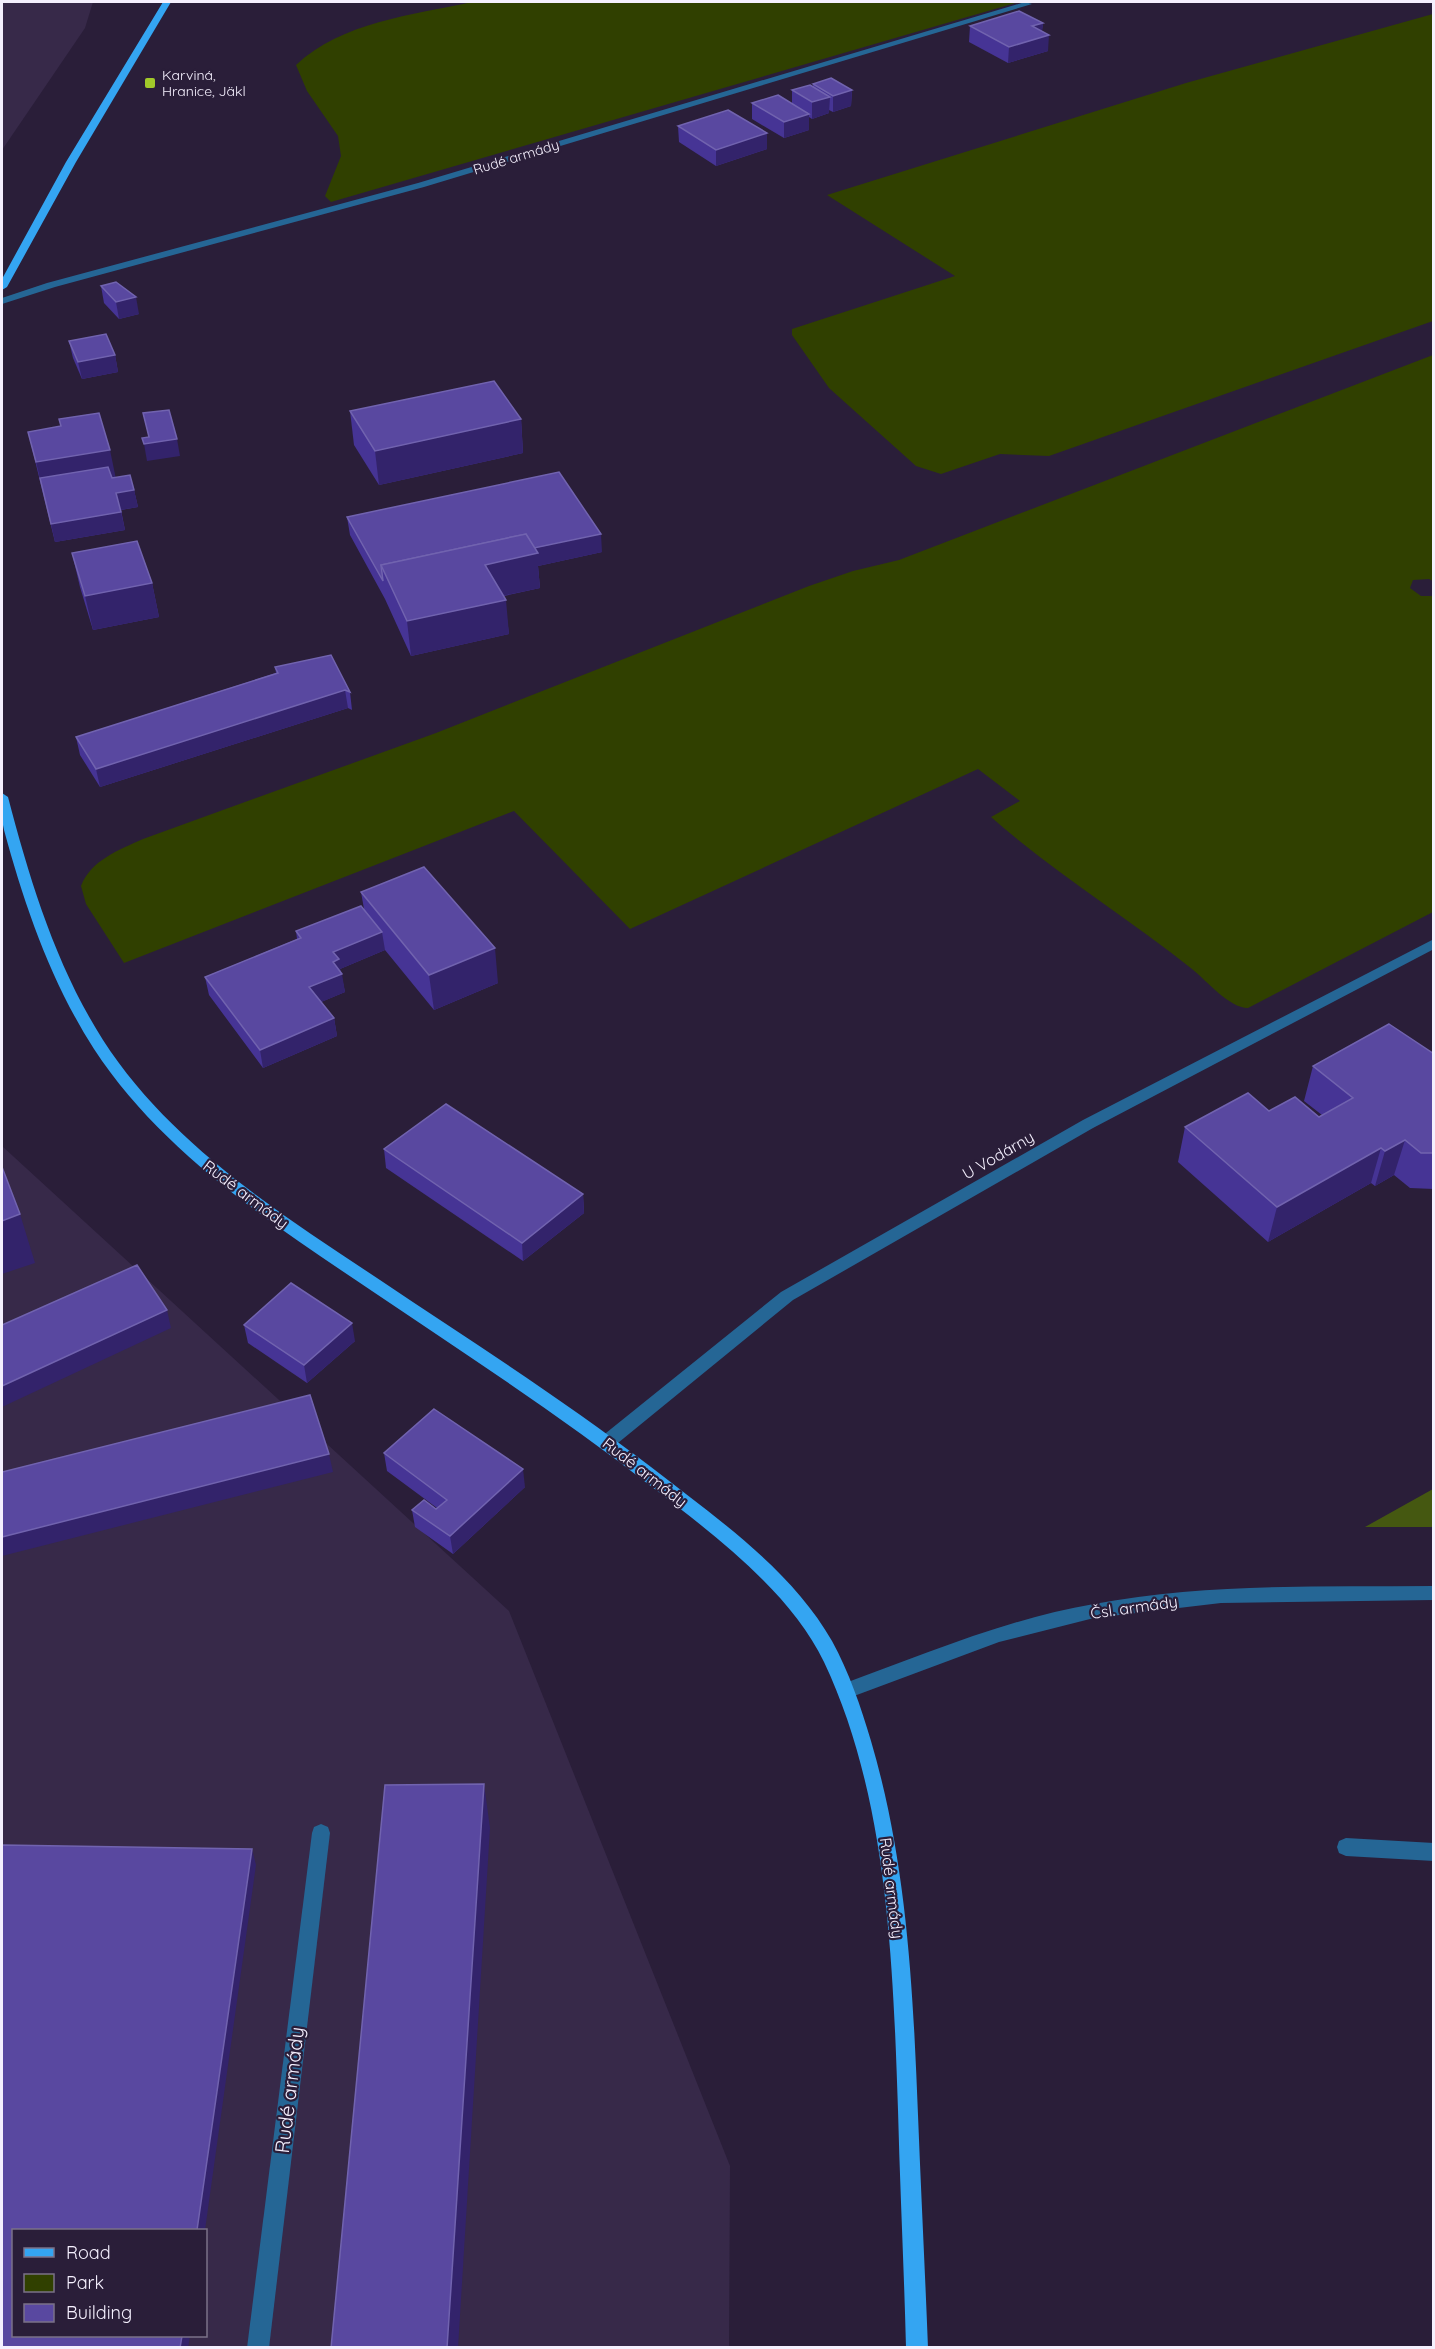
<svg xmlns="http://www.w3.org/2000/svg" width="1435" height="2349" font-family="Quicksand,sans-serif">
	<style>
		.built { fill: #372949; fill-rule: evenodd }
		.green { fill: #304000 }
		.forest { fill: #455811 }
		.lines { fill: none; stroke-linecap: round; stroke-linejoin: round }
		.minor { fill: #256695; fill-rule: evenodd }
		.major { fill: #34a5f2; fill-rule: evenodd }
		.wall { fill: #463495 }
		.shaded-wall { fill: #33236b }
		.building { fill: #5948a0; stroke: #7163af; stroke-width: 1.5 }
		.poi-dot { fill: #a1c92a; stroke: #2a1e39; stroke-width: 2 }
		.labels { text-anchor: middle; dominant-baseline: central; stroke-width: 4.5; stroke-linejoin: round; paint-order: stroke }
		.far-poi-label { font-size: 14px; fill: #f5f0fe; stroke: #2a1e39; text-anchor: start }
		.far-street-label { font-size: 14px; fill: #f5f0fe; stroke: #2a1e39 }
		.street-label { font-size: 16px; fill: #f5f0fe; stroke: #2a1e39 }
		.near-street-label { font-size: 20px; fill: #f5f0fe; stroke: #2a1e39 }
	</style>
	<rect width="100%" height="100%" fill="#2a1e39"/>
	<g class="built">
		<path d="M2 2H93L85 28 2 150Z"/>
		<path d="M2 1146 509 1611 730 2166 729 2347H2ZM14 2230H206V2336H14Z"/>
	</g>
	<g class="green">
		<path d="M472 2H1019L331 202 325 196 341 156 338 136 307 91 296 65C342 22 412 15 472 2Z"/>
		<path d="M1433 14V321L1049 456 1000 454 941 474 916 466 829 388 792 335V329L955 276 827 195 1186 83Z"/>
		<path d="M1433 355V581L1429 579 1413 580 1410 588 1421 596H1433V912L1248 1008C1229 1008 1207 981 1192 969 1127 917 1054 873 991 817L1020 801 978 769 630 929 514 811 124 963 86 904 81 886C91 860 119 850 143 839L436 733 809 586 853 571 899 560Z"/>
	</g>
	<path class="forest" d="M1433 1489V1527H1365Z"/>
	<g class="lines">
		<g class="minor">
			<path d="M1025 2 1032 4 424 187 55 287 2 304V298L47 283 418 183Z"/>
			<path d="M1434 939V949L1093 1128 793 1300 613 1447 607 1449 601 1447 599 1442 601 1437 781 1292 1083 1120Z"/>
			<path d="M1434 1586V1600L1221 1603 1094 1618 999 1642 846 1699 840 1697 837 1691 840 1685C923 1655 1006 1619 1094 1604 1206 1583 1321 1587 1434 1586Z"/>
			<path d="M321 1824 328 1827 330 1833 269 2348H247L312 1833 314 1827Z"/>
			<path d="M1346 1838 1434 1843V1861L1346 1856 1339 1853 1337 1847 1339 1841Z"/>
		</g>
		<g class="major">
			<path d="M163 2H171L76 162 7 287 2 290V279L66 162Z"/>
			<path d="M2 793 8 797C30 881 56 966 103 1040 170 1144 279 1213 380 1280 471 1341 564 1400 651 1467 715 1517 791 1569 832 1641 849 1672 861 1707 871 1741 907 1863 913 1988 918 2115 921 2192 925 2270 928 2348H906C904 2268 900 2189 898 2110 893 1964 888 1797 824 1662 791 1592 713 1534 652 1487 562 1417 467 1355 372 1291 271 1223 162 1153 94 1049 51 982 25 907 4 830L2 820Z"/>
		</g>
	</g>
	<g class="wall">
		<path d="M1043 23 1042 31 1048 51 1008 63 969 42 970 26Z"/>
		<path d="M813 84 852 90 851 106 833 112 829 110V113L812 119 809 117V130L784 138 752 119V103H792V90L813 87Z"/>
		<path d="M678 126 767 149 716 166 679 142Z"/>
		<path d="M101 286 139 314 119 319 104 303Z"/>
		<path d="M69 341 115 355 118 372 82 379 73 358Z"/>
		<path d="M350 411 521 419 523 453 379 485 354 445Z"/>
		<path d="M28 432 116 478 134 490 138 507 121 510 125 530 55 542Z"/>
		<path d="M347 517 602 552 538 566 540 588 504 596 509 634 411 656 385 599 350 535Z"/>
		<path d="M72 553 152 583 159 617 93 630 80 587Z"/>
		<path d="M275 667 350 692 352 710 348 708 100 787 80 755 76 737 276 673Z"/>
		<path d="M361 892 498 983 434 1010 385 950 340 969 345 992 321 1002 334 1018 337 1036 263 1068 209 995 205 977 297 939 296 931 364 909Z"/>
		<path d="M1434 1054V1189L1410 1188 1394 1175 1375 1186 1371 1183 1268 1242 1178 1162 1185 1127 1269 1111 1319 1117 1322 1115 1304 1101 1313 1066Z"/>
		<path d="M384 1149 583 1194 584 1213 523 1261 386 1168Z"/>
		<path d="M244 1325 355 1341 307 1383 248 1343Z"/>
		<path d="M384 1453 525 1487 453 1554 415 1527 412 1510 436 1509 437 1508 387 1471Z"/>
	</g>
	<g class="shaded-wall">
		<path d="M1043 23 1041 37 1049 35 1048 51 1008 63 1009 47 1032 26Z"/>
		<path d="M852 90 851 106 833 112V96Z"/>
		<path d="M830 97 829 113 812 119V102Z"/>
		<path d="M809 114V130L784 138V122Z"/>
		<path d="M767 133V149L716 166V150Z"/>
		<path d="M136 297 139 314 119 319 116 302Z"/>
		<path d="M115 355 118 372 82 379 78 362Z"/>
		<path d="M521 419 523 453 379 485 375 451Z"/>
		<path d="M177 439 180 456 147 461 144 444Z"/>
		<path d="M110 450 117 484 44 496 36 462Z"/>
		<path d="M134 490 138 507 120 510 116 493Z"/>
		<path d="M121 512 125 530 55 542 51 524Z"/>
		<path d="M601 534 602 552 538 566 540 588 488 599 388 580Z"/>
		<path d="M152 583 159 617 93 630 85 596Z"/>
		<path d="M506 600 509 634 411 656 407 621Z"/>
		<path d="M345 690 348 708 100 787 96 769Z"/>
		<path d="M382 932 385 950 340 969 341 974H342L345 992 312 1006 309 987 333 962V952Z"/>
		<path d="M495 948 498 983 434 1010 429 975Z"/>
		<path d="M334 1018 337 1036 263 1068 260 1050Z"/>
		<path d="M1405 1140 1394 1175 1375 1186 1385 1151Z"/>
		<path d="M1381 1148 1371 1183 1268 1242 1277 1207Z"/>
		<path d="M583 1194 584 1213 523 1261 522 1243Z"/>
		<path d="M20 1214 35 1263 2 1274V1221Z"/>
		<path d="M167 1310 171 1328 2 1407V1386Z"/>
		<path d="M352 1323 355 1341 307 1383 304 1365Z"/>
		<path d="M329 1454 333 1472 2 1556V1537Z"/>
		<path d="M523 1469 525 1487 453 1554 450 1536Z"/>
		<path d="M484 1784 490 1828 458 2348H447Z"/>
		<path d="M252 1849 256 1865 205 2230H197Z"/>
		<path d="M182 2336H190L188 2348H180Z"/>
	</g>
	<g class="building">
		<path d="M1019 11 1043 23 1032 26 1049 35 1009 47 970 26Z"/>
		<path d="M831 78 852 90 833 96 813 84Z"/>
		<path d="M810 85 830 97 812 102 792 90Z"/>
		<path d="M778 95 809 114 784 122 752 103Z"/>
		<path d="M728 110 767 133 716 150 678 126Z"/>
		<path d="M116 282 136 297 116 302 101 286Z"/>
		<path d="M106 334 115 355 78 362 69 341Z"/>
		<path d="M494 381 521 419 375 451 350 411Z"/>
		<path d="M169 410 177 439 144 444 142 438 149 437 143 413Z"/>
		<path d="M99 413 110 450 36 462 28 432 61 426 59 419Z"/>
		<path d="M108 467 112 478 130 475 134 490 116 493 121 512 51 524 40 478Z"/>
		<path d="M559 472 601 534 534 548 526 534 381 565 383 581 347 517Z"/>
		<path d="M526 534 538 553 485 565 506 600 407 621 381 565Z"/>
		<path d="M137 541 152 583 85 596 72 553Z"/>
		<path d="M331 655 350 692 345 690 96 769 76 737 278 673 275 667Z"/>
		<path d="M424 867 495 948 429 975 361 892Z"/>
		<path d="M361 906 382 932 333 952 339 959 333 962 342 974 309 987 334 1018 260 1050 205 977 301 938 296 931Z"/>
		<path d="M1389 1024 1434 1054V1153H1421L1405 1140 1385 1151 1381 1148 1277 1207 1185 1127 1248 1093 1269 1111 1295 1097 1319 1117 1353 1098 1313 1066Z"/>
		<path d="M446 1104 583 1194 522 1243 384 1149Z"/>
		<path d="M2 1167 20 1214 2 1221Z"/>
		<path d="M137 1265 167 1310 2 1386V1325Z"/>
		<path d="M291 1283 352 1323 304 1365 244 1325Z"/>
		<path d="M310 1395 329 1454 2 1537V1472Z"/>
		<path d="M434 1409 523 1469 450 1536 412 1510 424 1500 436 1509 447 1500 384 1453Z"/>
		<path d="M484 1784 447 2348H331L385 1785Z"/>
		<path d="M2 1845 252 1849 197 2230H14V2336H182L180 2348H2Z"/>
	</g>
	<rect class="poi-dot" x="144" y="77" width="12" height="12" rx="3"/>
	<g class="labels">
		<g class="far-poi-label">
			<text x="162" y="75">Karviná,<tspan x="162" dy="16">Hranice, Jäkl</tspan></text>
		</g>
		<g class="far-street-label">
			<text transform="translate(516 157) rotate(-17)">Rudé armády</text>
		</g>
		<g class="street-label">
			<text transform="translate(998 1155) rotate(-30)">U Vodárny</text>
			<text transform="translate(246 1194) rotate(37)">Rudé armády</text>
			<text transform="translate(645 1472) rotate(38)">Rudé armády</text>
			<text transform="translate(1134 1607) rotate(-8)">Čsl. armády</text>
			<text transform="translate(892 1888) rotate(83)">Rudé armády</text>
		</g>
		<g class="near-street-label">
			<text transform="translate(289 2090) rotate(-83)">Rudé armády</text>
		</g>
	</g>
	<rect width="1435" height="2349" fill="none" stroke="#f5f0fe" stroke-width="6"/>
	<rect x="12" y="2229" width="195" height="108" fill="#2a1e39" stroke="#7b7288" stroke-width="1.5"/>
	<rect x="24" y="2248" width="30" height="9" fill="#34a5f2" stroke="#7b7288" stroke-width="1.5"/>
	<text x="66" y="2259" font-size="18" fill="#f5f0fe">Road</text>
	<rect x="24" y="2274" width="30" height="18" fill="#304000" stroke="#7b7288" stroke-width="1.5"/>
	<text x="66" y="2289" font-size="18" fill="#f5f0fe">Park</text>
	<rect x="24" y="2304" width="30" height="18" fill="#5948a0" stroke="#7b7288" stroke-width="1.5"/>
	<text x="66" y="2319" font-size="18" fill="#f5f0fe">Building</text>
</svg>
